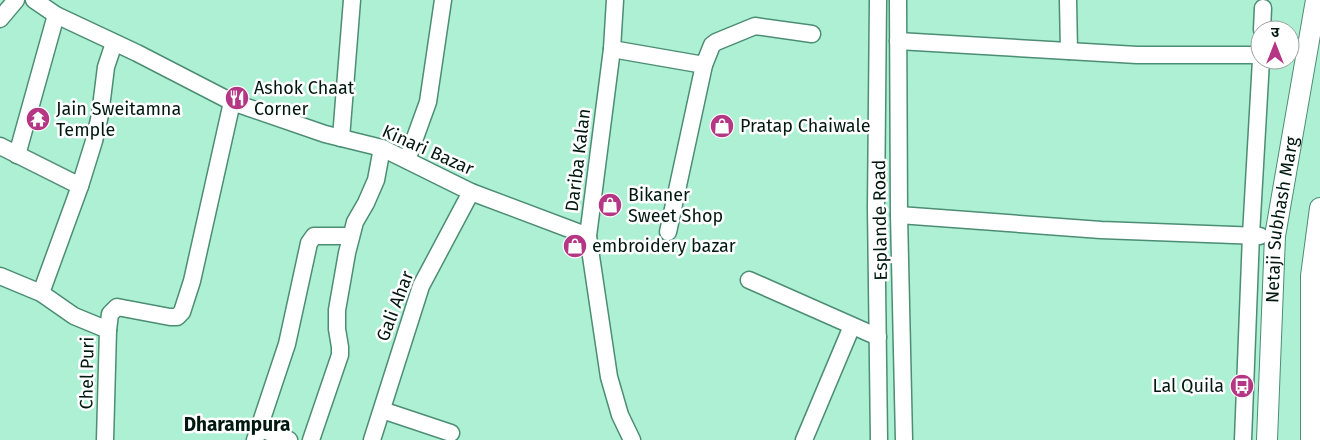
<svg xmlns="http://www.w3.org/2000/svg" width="1320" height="440" font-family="'Fira Sans','Noto Sans Devanagari',sans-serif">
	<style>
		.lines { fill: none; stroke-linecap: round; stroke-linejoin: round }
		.minor-casing { stroke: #4c8d74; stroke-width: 19 }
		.major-casing { stroke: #4c8d74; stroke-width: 22 }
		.minor { stroke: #fff; stroke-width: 16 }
		.major { stroke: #fff; stroke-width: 20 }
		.labels { text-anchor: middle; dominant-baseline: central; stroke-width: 5; stroke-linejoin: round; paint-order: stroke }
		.poi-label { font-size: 18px; fill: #00180f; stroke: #fff; text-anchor: start }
		.street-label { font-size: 18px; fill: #00180f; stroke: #fff }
		.neighbourhood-label { font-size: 19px; font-weight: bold; fill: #00180f; stroke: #fff }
	</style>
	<rect width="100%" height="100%" fill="#adf0d4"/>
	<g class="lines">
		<g class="minor-casing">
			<g id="minor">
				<path d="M34 0 56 15 137 53 232 102 325 134 382 148 471 192 588 236"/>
				<path d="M615 0 612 49 588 236 609 377 620 415 632 440"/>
				<path d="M878 0 876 207 879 440"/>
				<path d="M898 0 899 215 904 440"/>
				<path d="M1068 0 1069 51"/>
				<path d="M0 19 16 0"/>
				<path d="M1262 30 1263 8"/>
				<path d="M898 41 1137 55H1260"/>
				<path d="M612 49 704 65 712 45 716 42 755 26 812 34"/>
				<path d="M341 138 352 0"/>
				<path d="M0 146 80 186"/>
				<path d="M17 155 56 15"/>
				<path d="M407 160 428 102 443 0"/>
				<path d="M899 215 1101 230 1260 236"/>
				<path d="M668 232 704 65"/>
				<path d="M0 276 41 293 74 316 108 330"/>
				<path d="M749 280 878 337"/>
				<path d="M41 293 80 186 94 141 100 115 106 67 114 43"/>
				<path d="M382 410 451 433"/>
				<path d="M259 428 289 440"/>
				<path d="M105 440 108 330 110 314 117 307 170 317H177L182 312 192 281 232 102"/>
				<path d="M255 440 287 344 309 243 314 236H351"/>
				<path d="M311 440 340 355V347L337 329V310L347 253 355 222 366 203 376 180 382 148"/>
				<path d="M372 440 421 286 471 192"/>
				<path d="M804 440 852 326"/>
				<path d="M1243 440 1251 235 1261 60"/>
			</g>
		</g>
		<g class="major-casing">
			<g id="major">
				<path id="s1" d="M1267 440 1275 236 1316 0"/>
				<path d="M1311 440V276L1320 208"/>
			</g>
		</g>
		<use href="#minor" class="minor"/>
		<use href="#major" class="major"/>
	</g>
	<defs>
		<g id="restaurant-disc" transform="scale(1.25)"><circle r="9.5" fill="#b53684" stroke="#fff"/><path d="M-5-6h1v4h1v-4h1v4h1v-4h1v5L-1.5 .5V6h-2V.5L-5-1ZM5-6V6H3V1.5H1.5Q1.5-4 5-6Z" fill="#fff"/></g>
		<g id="temple-disc" transform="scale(1.25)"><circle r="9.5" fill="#b53684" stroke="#fff"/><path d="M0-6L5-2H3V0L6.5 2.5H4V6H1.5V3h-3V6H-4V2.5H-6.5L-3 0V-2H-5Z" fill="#fff"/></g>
		<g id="shop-disc" transform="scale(1.25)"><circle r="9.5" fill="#b53684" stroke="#fff"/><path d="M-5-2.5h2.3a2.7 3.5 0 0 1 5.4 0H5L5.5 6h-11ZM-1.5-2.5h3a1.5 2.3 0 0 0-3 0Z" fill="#fff"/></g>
		<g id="bus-disc" transform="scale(1.25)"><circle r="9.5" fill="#b53684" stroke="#fff"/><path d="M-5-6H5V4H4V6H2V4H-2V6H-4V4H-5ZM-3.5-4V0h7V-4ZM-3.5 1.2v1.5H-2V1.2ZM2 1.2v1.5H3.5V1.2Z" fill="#fff"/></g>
	</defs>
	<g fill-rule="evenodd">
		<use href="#restaurant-disc" x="237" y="98"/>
		<use href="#temple-disc" x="38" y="119"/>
		<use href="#shop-disc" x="722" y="126"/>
		<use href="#shop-disc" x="610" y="205"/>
		<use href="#shop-disc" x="575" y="246"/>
		<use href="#bus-disc" x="1242" y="386"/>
	</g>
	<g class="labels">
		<g class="poi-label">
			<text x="254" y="88">Ashok Chaat<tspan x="254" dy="21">Corner</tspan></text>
			<text x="56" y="109">Jain Sweitamna<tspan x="56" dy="21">Temple</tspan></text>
			<text x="740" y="126">Pratap Chaiwale</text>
			<text x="628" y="195">Bikaner<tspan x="628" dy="21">Sweet Shop</tspan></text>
			<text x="592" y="246">embroidery bazar</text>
			<text x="1224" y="386" text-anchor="end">Lal Quila</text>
		</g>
		<g class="street-label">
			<text transform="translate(428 150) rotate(24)">Kinari Bazar</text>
			<text transform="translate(578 160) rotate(-83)">Dariba Kalan</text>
			<text stroke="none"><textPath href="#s1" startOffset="221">Netaji Subhash Marg</textPath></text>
			<text transform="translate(880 220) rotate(-91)">Esplande Road</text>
			<text transform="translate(395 306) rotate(-69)">Gali Ahar</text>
			<text transform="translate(87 373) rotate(-89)">Chel Puri</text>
		</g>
		<g class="neighbourhood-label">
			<text x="237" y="424">Dharampura</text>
		</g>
	</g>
	<g transform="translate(1275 45)"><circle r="24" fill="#ffffff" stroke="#99a39f"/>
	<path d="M0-4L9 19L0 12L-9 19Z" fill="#b53684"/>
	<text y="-8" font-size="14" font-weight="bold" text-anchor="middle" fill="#00180f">उ</text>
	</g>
</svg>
